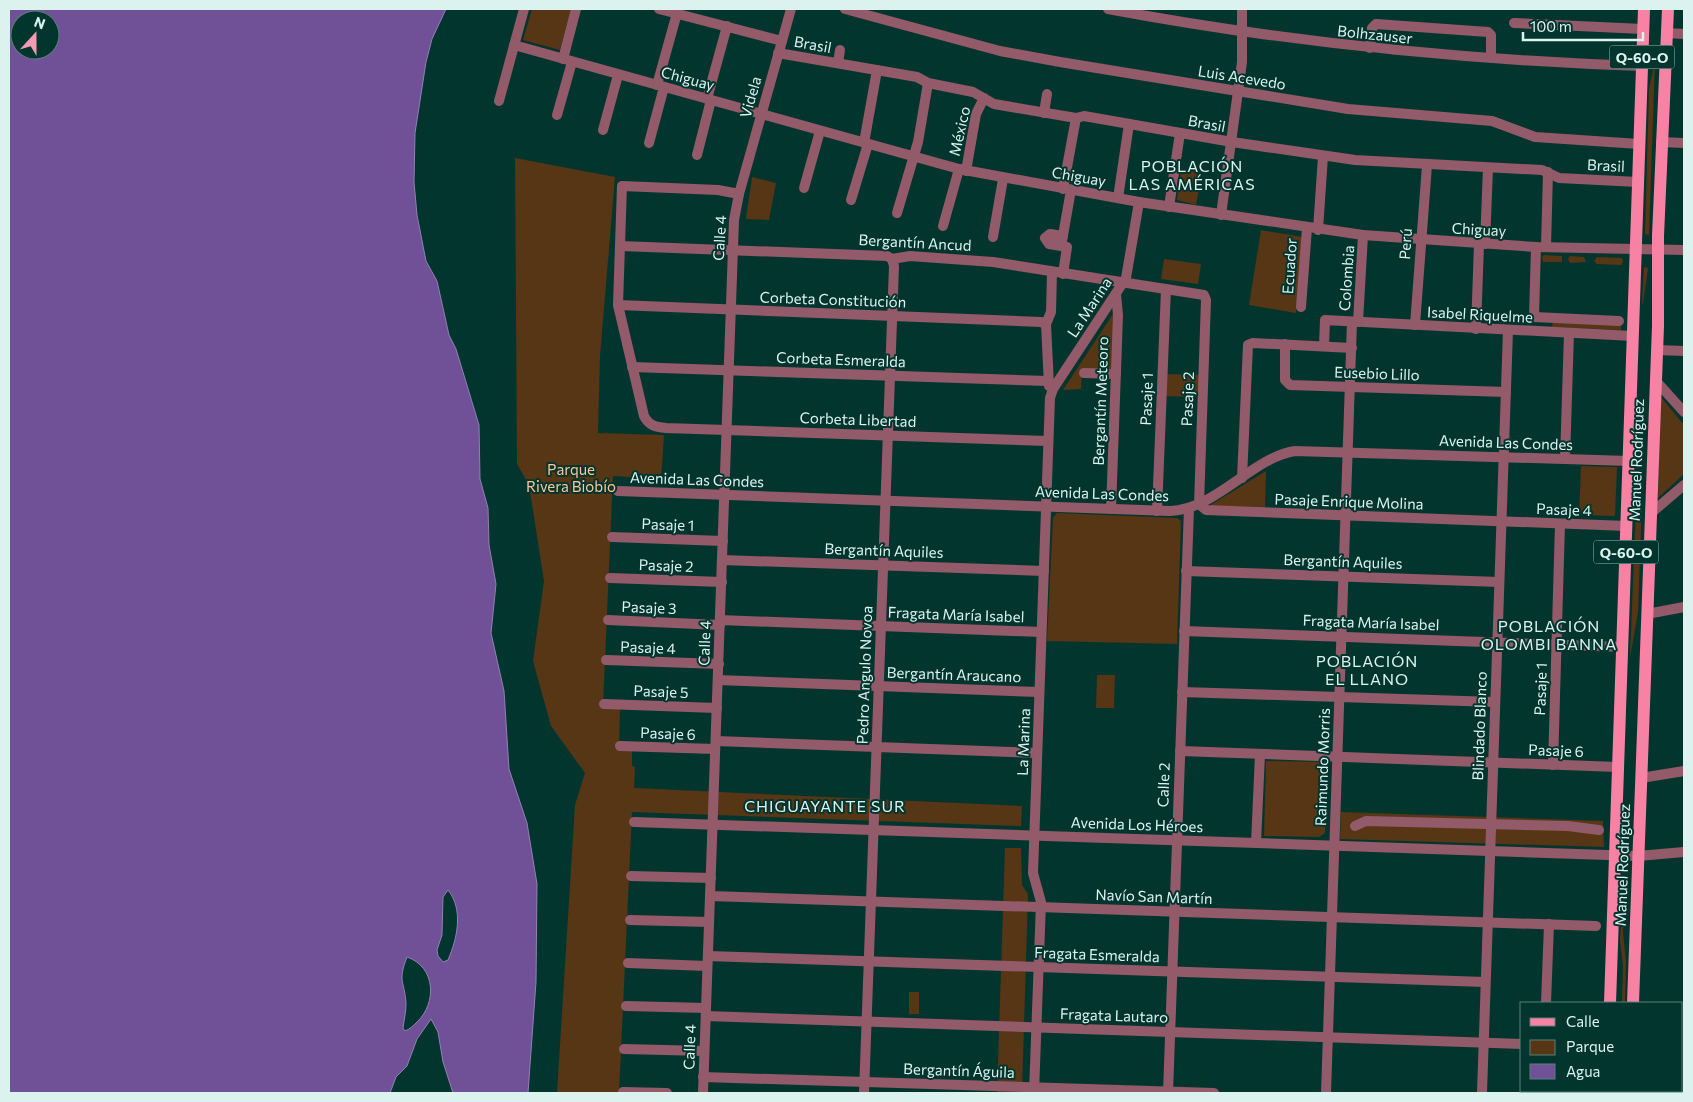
<svg xmlns="http://www.w3.org/2000/svg" width="1693" height="1102" font-family="Commissioner,sans-serif">
	<style>
		.green { fill: #563614 }
		.water { fill: #705197; stroke: #9081b1; fill-rule: evenodd }
		.lines { fill: none; stroke-linecap: round; stroke-linejoin: round }
		.minor { stroke: #935a69; stroke-width: 10 }
		.major { stroke: #f882a4; stroke-width: 12 }
		.labels { text-anchor: middle; dominant-baseline: central; stroke-width: 4; stroke-linejoin: round; paint-order: stroke }
		.shield { fill: #03352f; stroke: #9ab9b5; stroke-width: 1 }
		.shield-label { font-size: 14px; font-weight: bold; fill: #dbf2ee }
		.street-label { font-size: 15px; fill: #dbf2ee; stroke: #03352f }
		.park-label { font-size: 15px; fill: #fbc798; stroke: #03352f }
		.neighbourhood-label { font-size: 16px; letter-spacing: 1px; fill: #dbf2ee; stroke: #03352f }
	</style>
	<rect width="100%" height="100%" fill="#03352f"/>
	<g class="green">
		<path d="M532 9H571L560 50 523 40Z"/>
		<path d="M1655 61 1649 235 1645 234 1649 89Z"/>
		<path d="M515 158 615 177 600 356 598 433 664 435 661 479 613 476 603 706 620 707 619 749H632V766L635 767 634 788 1022 806 1021 826 632 812 619 1093H557L575 805 585 773 551 726 533 661 544 581 529 485 517 464Z"/>
		<path d="M1181 169 1202 173 1196 205 1177 200Z"/>
		<path d="M752 177 776 183 769 220 746 219Z"/>
		<path d="M1261 230 1302 237 1296 313 1249 305Z"/>
		<path d="M1544 255 1562 256V262H1543L1542 257Z"/>
		<path d="M1570 256 1584 257 1586 262 1570 263 1568 259Z"/>
		<path d="M1597 257 1622 258 1623 262 1621 265 1597 264 1594 261Z"/>
		<path d="M1164 259 1201 264 1198 284 1161 279Z"/>
		<path d="M1644 267 1648 268 1643 304 1642 303Z"/>
		<path d="M1115 311 1112 372 1082 371 1081 389 1063 390Z"/>
		<path d="M1553 320 1621 323V330L1552 327Z"/>
		<path d="M1166 374 1200 375 1199 397 1165 396Z"/>
		<path d="M1660 396 1684 425V474L1658 498Z"/>
		<path d="M1581 466 1617 467 1615 516 1579 515Z"/>
		<path d="M1643 468 1638 612 1630 658 1636 507Z"/>
		<path d="M1266 471 1265 507 1209 506Z"/>
		<path d="M1057 513 1177 518 1181 521 1177 644 1047 641 1053 518Z"/>
		<path d="M1097 675H1115L1114 708H1096Z"/>
		<path d="M1266 761 1327 762 1325 833 1319 837 1264 836Z"/>
		<path d="M1341 812 1603 821 1604 847 1340 839Z"/>
		<path d="M1630 814V840H1625Z"/>
		<path d="M1005 848H1021L1022 885 1028 894 1022 1093H997Z"/>
		<path d="M1624 871 1623 933 1626 962 1625 1003H1622L1623 966 1620 940Z"/>
		<rect x="909" y="992" width="10" height="22"/>
	</g>
	<path class="water" d="M9 9H446L432 39 426 62 415 133 414 182 417 215 426 261 437 281 449 335 456 349 479 425 480 479 488 508 489 545 496 584 491 633 504 691 509 769 527 823 537 884 536 982 528 1093H453L443 1062 438 1032 431 1019 417 1039 407 1066 396 1077 390 1093H9ZM20 20H50V50H20ZM448 890C464 910 457 939 448 960L443 962 438 956 437 950 442 935 443 897ZM407 957C436 967 437 1003 417 1022 413 1026 410 1029 405 1031L403 1028C404 1020 406 1012 406 1004 405 981 397 983 407 957Z"/>
	<g class="lines">
		<g class="minor">
			<path d="M659 9 782 41"/>
			<path d="M845 9 1000 51 1060 62 1348 109 1492 121 1535 137 1639 144"/>
			<path d="M1108 9C1285 42 1462 60 1641 66"/>
			<path d="M1514 23 1643 29"/>
			<path d="M1667 33 1684 34"/>
			<path d="M514 45 959 169 1139 202 1363 235 1536 247 1684 250"/>
			<path d="M1370 48 1372 28 1376 24 1488 32 1491 35V58"/>
			<path d="M778 53 917 77 928 83 973 92 994 104 1076 118 1084 116 1232 142 1355 160 1542 170 1559 178 1638 182"/>
			<path d="M563 59 576 9"/>
			<path d="M838 63 840 50"/>
			<path d="M657 85 677 13"/>
			<path d="M707 99 727 26"/>
			<path d="M499 101 524 9"/>
			<path d="M1044 113 1047 94"/>
			<path d="M557 115 572 62"/>
			<path d="M603 130 618 75"/>
			<path d="M1661 142 1684 143"/>
			<path d="M649 143 664 87"/>
			<path d="M864 143 877 70"/>
			<path d="M697 155 711 100"/>
			<path d="M966 171 976 114 984 98"/>
			<path d="M804 188 820 131"/>
			<path d="M1063 189 1076 118"/>
			<path d="M739 194 718 190 622 186 618 305 644 416C649 426 656 427 666 428L1048 441"/>
			<path d="M1118 198 1129 124"/>
			<path d="M851 200 868 144"/>
			<path d="M1169 207 1180 133"/>
			<path d="M897 213 918 142 928 83"/>
			<path d="M1221 215 1242 62V9"/>
			<path d="M943 226 959 169"/>
			<path d="M1318 230 1323 156"/>
			<path d="M1063 236 1050 234 1045 238 1049 244 1067 247 1063 274"/>
			<path d="M993 237 1003 179"/>
			<path d="M1062 241 1071 190"/>
			<path d="M1485 244 1488 168"/>
			<path d="M620 246 887 256 892 259"/>
			<path d="M1536 247 1534 317 1619 321"/>
			<path d="M1546 247 1548 172"/>
			<path d="M892 259 910 256 993 262 1204 295 1206 300 1199 504 1206 510 1627 526"/>
			<path d="M618 305 1041 322 1046 324"/>
			<path d="M1301 307 1307 228"/>
			<path d="M1358 322 1363 235"/>
			<path d="M1415 325 1427 165"/>
			<path d="M1476 329 1479 244"/>
			<path d="M1285 344V380L1290 385 1506 392"/>
			<path d="M1324 346 1325 320 1633 336"/>
			<path d="M1657 350 1684 351"/>
			<path d="M632 367 1048 381"/>
			<path d="M1084 373 1116 374"/>
			<path d="M1656 381 1684 412"/>
			<path d="M1049 386 1046 324 1051 312 1052 272"/>
			<path d="M1565 459 1569 333"/>
			<path d="M1242 478 1248 345 1253 343 1352 348"/>
			<path d="M618 491 1170 511C1215 510 1253 457 1295 451L1629 461"/>
			<path d="M1111 509 1118 315 1116 294"/>
			<path d="M1157 511 1166 289"/>
			<path d="M1650 514 1684 485"/>
			<path d="M612 537 723 541"/>
			<path d="M722 560 1044 571"/>
			<path d="M1186 571 1499 582"/>
			<path d="M610 578 722 582"/>
			<path d="M1647 614 1684 607"/>
			<path d="M608 620 720 625"/>
			<path d="M720 620 1041 632"/>
			<path d="M1184 631 1622 647"/>
			<path d="M606 660 719 664"/>
			<path d="M718 680 1039 692"/>
			<path d="M1182 692 1495 702"/>
			<path d="M604 704 717 708"/>
			<path d="M716 741 1037 753"/>
			<path d="M620 746 715 749"/>
			<path d="M1180 751 1618 767"/>
			<path d="M1553 765 1560 524"/>
			<path d="M1641 778 1684 771"/>
			<path d="M634 822 1638 856 1684 852"/>
			<path d="M1355 826 1366 821 1568 826 1599 830"/>
			<path d="M1256 843 1260 754"/>
			<path d="M631 876 711 878"/>
			<path d="M710 896 1596 926"/>
			<path d="M630 920 709 922"/>
			<path d="M708 956 1485 982"/>
			<path d="M628 963 707 966"/>
			<path d="M1546 1003 1549 924"/>
			<path d="M626 1006 706 1008"/>
			<path d="M706 1016 1522 1044"/>
			<path d="M624 1049 704 1051"/>
			<path d="M703 1077 1214 1093"/>
			<path d="M623 1092 667 1093"/>
			<path d="M703 1093 734 220 739 194 791 9"/>
			<path d="M864 1093 894 266 892 259"/>
			<path d="M1034 1093 1041 902 1033 873 1050 398 1053 389 1126 278 1139 202"/>
			<path d="M1168 1093 1189 508"/>
			<path d="M1326 1093 1352 322"/>
			<path d="M1482 1093 1508 330"/>
			<path d="M1543 1093V1091"/>
		</g>
		<g class="major">
			<path d="M1610 1003 1644 9"/>
			<path d="M1633 1003 1658 326V236L1668 9"/>
			<path d="M1607 1093V1091"/>
			<path d="M1630 1093 1631 1091"/>
		</g>
	</g>
	<g class="labels">
		<g class="shield">
			<rect x="1609.5" y="45.5" width="65" height="23" rx="4"/>
			<rect x="1593.5" y="540.5" width="65" height="23" rx="4"/>
		</g>
		<g class="shield-label">
			<text x="1642" y="57">Q-60-O</text>
			<text x="1626" y="552">Q-60-O</text>
		</g>
		<g class="street-label">
			<text transform="translate(1375 34) rotate(6)">Bolhzauser</text>
			<text transform="translate(813 44) rotate(10)">Brasil</text>
			<text transform="translate(1242 77) rotate(9)">Luis Acevedo</text>
			<text transform="translate(688 78) rotate(15)">Chiguay</text>
			<text transform="translate(750 97) rotate(-74)">Videla</text>
			<text transform="translate(1207 123) rotate(10)">Brasil</text>
			<text transform="translate(959 131) rotate(-77)">México</text>
			<text transform="translate(1606 165) rotate(3)">Brasil</text>
			<text transform="translate(1079 176) rotate(10)">Chiguay</text>
			<text transform="translate(1479 229) rotate(3)">Chiguay</text>
			<text transform="translate(719 238) rotate(-87)">Calle 4</text>
			<text transform="translate(915 242) rotate(3)">Bergantín Ancud</text>
			<text transform="translate(1405 244) rotate(-86)">Perú</text>
			<text transform="translate(1289 266) rotate(-86)">Ecuador</text>
			<text transform="translate(1346 278) rotate(-86)">Colombia</text>
			<text transform="translate(833 299) rotate(2)">Corbeta Constitución</text>
			<text transform="translate(1089 307) rotate(-57)">La Marina</text>
			<text transform="translate(1480 314) rotate(3)">Isabel Riquelme</text>
			<text transform="translate(841 359) rotate(2)">Corbeta Esmeralda</text>
			<text transform="translate(1377 373) rotate(2)">Eusebio Lillo</text>
			<text transform="translate(1146 399) rotate(-88)">Pasaje 1</text>
			<text transform="translate(1187 399) rotate(-88)">Pasaje 2</text>
			<text transform="translate(1100 401) rotate(-88)">Bergantín Meteoro</text>
			<text transform="translate(858 419) rotate(2)">Corbeta Libertad</text>
			<text transform="translate(1506 442) rotate(2)">Avenida Las Condes</text>
			<text transform="translate(1636 460) rotate(-88)">Manuel Rodríguez</text>
			<text transform="translate(697 479) rotate(2)">Avenida Las Condes</text>
			<text transform="translate(1102 493) rotate(2)">Avenida Las Condes</text>
			<text transform="translate(1349 501) rotate(2)">Pasaje Enrique Molina</text>
			<text transform="translate(1564 509) rotate(2)">Pasaje 4</text>
			<text transform="translate(668 524) rotate(2)">Pasaje 1</text>
			<text transform="translate(884 550) rotate(2)">Bergantín Aquiles</text>
			<text transform="translate(1343 561) rotate(2)">Bergantín Aquiles</text>
			<text transform="translate(666 565) rotate(2)">Pasaje 2</text>
			<text transform="translate(649 607) rotate(2)">Pasaje 3</text>
			<text transform="translate(956 614) rotate(2)">Fragata María Isabel</text>
			<text transform="translate(1371 622) rotate(2)">Fragata María Isabel</text>
			<text transform="translate(704 643) rotate(-88)">Calle 4</text>
			<text transform="translate(648 647) rotate(2)">Pasaje 4</text>
			<text transform="translate(954 674) rotate(2)">Bergantín Araucano</text>
			<text transform="translate(864 675) rotate(-88)">Pedro Angulo Novoa</text>
			<text transform="translate(1540 689) rotate(-88)">Pasaje 1</text>
			<text transform="translate(661 691) rotate(2)">Pasaje 5</text>
			<text transform="translate(1479 726) rotate(-88)">Blindado Blanco</text>
			<text transform="translate(668 733) rotate(2)">Pasaje 6</text>
			<text transform="translate(1023 742) rotate(-88)">La Marina</text>
			<text transform="translate(1556 750) rotate(2)">Pasaje 6</text>
			<text transform="translate(1322 767) rotate(-88)">Raimundo Morris</text>
			<text transform="translate(1163 785) rotate(-88)">Calle 2</text>
			<text transform="translate(1137 824) rotate(2)">Avenida Los Héroes</text>
			<text transform="translate(1622 865) rotate(-88)">Manuel Rodríguez</text>
			<text transform="translate(1154 896) rotate(2)">Navío San Martín</text>
			<text transform="translate(1097 954) rotate(2)">Fragata Esmeralda</text>
			<text transform="translate(1114 1015) rotate(2)">Fragata Lautaro</text>
			<text transform="translate(689 1047) rotate(-88)">Calle 4</text>
			<text transform="translate(959 1070) rotate(2)">Bergantín Águila</text>
		</g>
		<g class="park-label">
			<text x="571" y="469">Parque<tspan x="571" dy="17">Rivera Biobío</tspan></text>
		</g>
		<g class="neighbourhood-label">
			<text x="1192" y="165">POBLACIÓN<tspan x="1192" dy="18">LAS AMÉRICAS</tspan></text>
			<text x="1549" y="625">POBLACIÓN<tspan x="1549" dy="18">OLOMBI BANNA</tspan></text>
			<text x="1367" y="660">POBLACIÓN<tspan x="1367" dy="18">EL LLANO</tspan></text>
			<text x="825" y="805">CHIGUAYANTE SUR</text>
		</g>
	</g>
	<rect width="1693" height="1102" fill="none" stroke="#dbf2ee" stroke-width="20"/>
	<rect x="1520" y="1002" width="162" height="90" fill="#03352f" stroke="#59817b"/>
	<rect x="1530" y="1018" width="25" height="8" fill="#f882a4" stroke="#59817b"/>
	<text x="1566" y="1027" font-size="15" fill="#dbf2ee">Calle</text>
	<rect x="1530" y="1040" width="25" height="15" fill="#563614" stroke="#59817b"/>
	<text x="1566" y="1052" font-size="15" fill="#dbf2ee">Parque</text>
	<rect x="1530" y="1064" width="25" height="15" fill="#705197" stroke="#59817b"/>
	<text x="1566" y="1077" font-size="15" fill="#dbf2ee">Agua</text>
	<g transform="translate(35 35) rotate(21)"><circle r="24" fill="#03352f" stroke="#59817b"/>
	<path d="M0-4L9 19L0 12L-9 19Z" fill="#f29ab0"/>
	<text y="-8" font-size="14" font-weight="bold" text-anchor="middle" fill="#dbf2ee">N</text>
	</g>
	<path d="M1523 32v8h120v-8" fill="none" stroke="#dbf2ee" stroke-width="2.5"/>
	<text x="1530" y="32" font-size="15" fill="#dbf2ee" stroke="#03352f" stroke-width="4" paint-order="stroke">100 m</text>
</svg>
